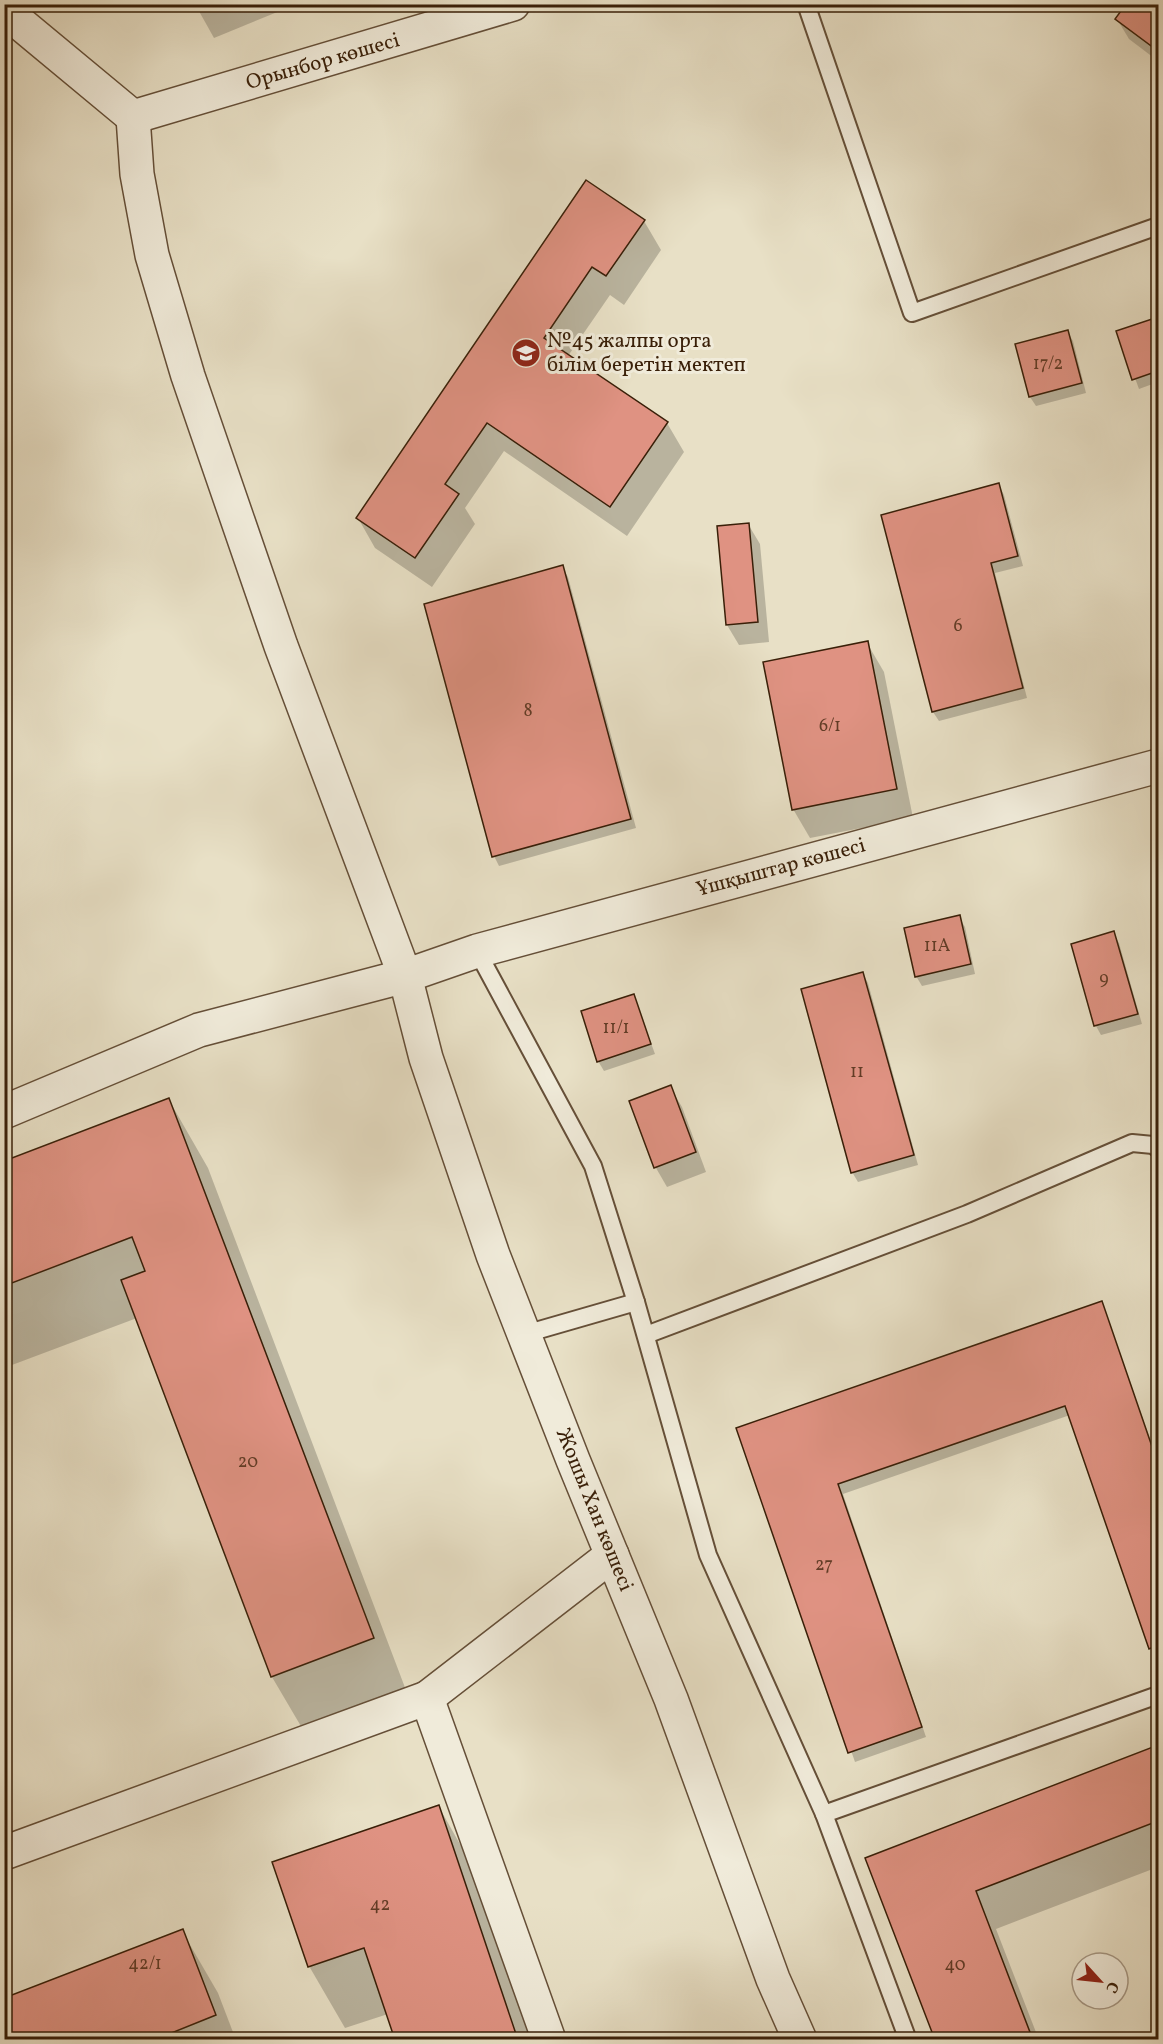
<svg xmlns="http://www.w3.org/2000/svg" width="1163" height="2044" font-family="Vollkorn,serif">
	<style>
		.shadow { fill: #0003 }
		.building { fill: #df9282; stroke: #391f08; stroke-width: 1.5 }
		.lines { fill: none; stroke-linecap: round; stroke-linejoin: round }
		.service-casing { stroke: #654f38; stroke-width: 20 }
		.minor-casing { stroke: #654f38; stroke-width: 36 }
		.service { stroke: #f0ebda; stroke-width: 16 }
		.minor { stroke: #f0ebda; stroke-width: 33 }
		.labels { text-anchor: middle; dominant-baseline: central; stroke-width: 6; stroke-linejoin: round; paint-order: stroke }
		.number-label { font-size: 18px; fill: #623c26 }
		.street-label { font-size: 21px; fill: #391f08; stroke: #f0ebda }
		.poi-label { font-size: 21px; fill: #391f08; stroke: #f0ebda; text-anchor: start }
	</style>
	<rect width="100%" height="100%" fill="#e8e0c6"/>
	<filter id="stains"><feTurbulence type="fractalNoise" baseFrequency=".00333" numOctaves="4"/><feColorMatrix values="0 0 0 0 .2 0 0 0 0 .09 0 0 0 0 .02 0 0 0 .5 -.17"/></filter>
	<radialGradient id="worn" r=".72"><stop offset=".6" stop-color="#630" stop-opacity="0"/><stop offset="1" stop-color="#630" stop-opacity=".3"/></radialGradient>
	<g class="shadow">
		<path d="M195 4H297L214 38Z"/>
		<path d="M1128 4H1158V61L1129 39 1117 19Z"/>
		<path d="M586 182 644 221 661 250 624 305 610 295 568 356 667 423 684 452 627 536 504 451 465 508 475 524 432 587 375 548 358 518Z"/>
		<path d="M1158 319V382L1139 389 1118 332Z"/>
		<path d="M1067 331 1073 341 1086 393 1036 406 1030 397Z"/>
		<path d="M999 485 1004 495 1023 566 995 573 1027 698 939 721 933 712 882 516Z"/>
		<path d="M748 524 760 544 769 642 739 645 727 625Z"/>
		<path d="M562 567 568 577 636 828 499 866 494 856Z"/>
		<path d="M867 643 884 672 913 818 810 838 793 809Z"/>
		<path d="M959 917 965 927 975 974 922 986 916 976Z"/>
		<path d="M1113 933 1119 943 1142 1024 1101 1035 1096 1026 1073 945Z"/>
		<path d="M863 974 868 983 918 1165 858 1182 852 1172Z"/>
		<path d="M634 996 655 1054 604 1071 598 1061Z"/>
		<path d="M670 1087 682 1107 706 1172 667 1187 656 1168 631 1102Z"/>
		<path d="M169 1100 208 1168 412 1706 312 1745 272 1677 137 1318 4 1368V1163Z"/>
		<path d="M1102 1303 1158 1462V1657H1156L1150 1648 1070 1415 843 1494 926 1737 855 1762 738 1429Z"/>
		<path d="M1158 1747V1867L996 1929 1039 2040H937L867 1859Z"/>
		<path d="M439 1807 474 1869 532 2040H397L388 2014 345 2028 309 1966Z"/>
		<path d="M182 1931 218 1993 236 2040H4Z"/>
	</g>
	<g class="building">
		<path d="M1126 4H1158V51L1115 19Z"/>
		<path d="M586 180 645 220 606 276 592 267 544 338 668 422 610 507 487 423 445 484 459 494 415 558 356 518Z"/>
		<path d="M1158 317V371L1132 380 1116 331Z"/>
		<path d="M1068 330 1082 383 1029 397 1015 344Z"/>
		<path d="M999 483 1018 556 991 563 1023 688 932 712 881 515Z"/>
		<path d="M749 523 758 622 726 625 717 526Z"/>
		<path d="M563 565 631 819 492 857 424 604Z"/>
		<path d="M868 641 897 789 792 810 763 662Z"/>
		<path d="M960 915 971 964 915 977 904 928Z"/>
		<path d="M1114 931 1138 1014 1094 1026 1071 944Z"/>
		<path d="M863 972 914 1155 851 1173 801 989Z"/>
		<path d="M634 994 651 1044 597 1062 581 1011Z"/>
		<path d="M671 1085 696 1152 654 1168 629 1101Z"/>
		<path d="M169 1098 374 1638 271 1677 121 1280 145 1271 132 1237 4 1286V1161Z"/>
		<path d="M1102 1301 1158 1464V1645L1149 1649 1065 1406 838 1484 922 1727 848 1753 736 1428Z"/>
		<path d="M1158 1745V1821L976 1891 1033 2040H935L865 1858Z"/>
		<path d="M439 1805 518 2040H395L364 1948 308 1967 272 1862Z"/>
		<path d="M183 1929 216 2015 154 2040H4V1998Z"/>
	</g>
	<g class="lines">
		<g class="service-casing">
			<g id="service">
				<path d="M806 4 912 313 1158 226"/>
				<path d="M477 951 593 1166 636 1302 708 1555 824 1814 1158 1695"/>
				<path d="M525 1334 636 1302"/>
				<path d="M646 1335 967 1214 1132 1143 1153 1145 1158 1149"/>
				<path d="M824 1814 908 2040"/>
			</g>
		</g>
		<g class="minor-casing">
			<g id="minor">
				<path d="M4 10 133 117"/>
				<path d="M133 117 137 174 152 255 188 376 281 646 405 976 426 1058 493 1255 573 1460 671 1699 773 1979 800 2040"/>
				<path d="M133 117 513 4"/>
				<path d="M4 1112 199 1030 405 976 477 951 1158 766"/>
				<path d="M427 1698 612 1555"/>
				<path d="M4 1853 427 1698 549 2040"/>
			</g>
		</g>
		<use href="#service" class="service"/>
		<use href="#minor" class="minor"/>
	</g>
	<defs>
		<g id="school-disc" transform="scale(1.5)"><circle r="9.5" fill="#8f2418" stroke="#f0ebda"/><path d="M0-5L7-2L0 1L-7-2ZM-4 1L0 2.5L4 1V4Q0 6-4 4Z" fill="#fff"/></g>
	</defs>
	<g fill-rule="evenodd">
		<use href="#school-disc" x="526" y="353"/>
	</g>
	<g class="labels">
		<g class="number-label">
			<text x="1048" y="364">17/2</text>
			<text x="958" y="626">6</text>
			<text x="528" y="711">8</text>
			<text x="830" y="726">6/1</text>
			<text x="937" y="946">11А</text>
			<text x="1104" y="979">9</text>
			<text x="616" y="1028">11/1</text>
			<text x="857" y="1072">11</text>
			<text x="248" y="1462">20</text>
			<text x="824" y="1565">27</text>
			<text x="380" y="1905">42</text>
			<text x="145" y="1964">42/1</text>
			<text x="955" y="1965">40</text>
		</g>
		<g class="street-label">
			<text transform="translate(323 62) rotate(-16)">Орынбор көшесі</text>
			<text transform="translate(781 868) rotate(-15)">Ұшқыштар көшесі</text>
			<text transform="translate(594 1510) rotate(68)">Жошы Хан көшесі</text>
		</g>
		<g class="poi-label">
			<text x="547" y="341">№45 жалпы орта<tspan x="547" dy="24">білім беретін мектеп</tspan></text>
		</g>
	</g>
	<rect width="1163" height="2044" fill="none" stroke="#e8e0c6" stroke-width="24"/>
	<rect x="6" y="6" width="1151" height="2032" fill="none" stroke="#391f08" stroke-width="3"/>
	<rect x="12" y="12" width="1139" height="2020" fill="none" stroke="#391f08" stroke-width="1.5"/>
	<g transform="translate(1100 1981) rotate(117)"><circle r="28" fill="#f0ebda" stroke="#a79986" stroke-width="1.5"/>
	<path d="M0-4.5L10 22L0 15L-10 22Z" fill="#8f2418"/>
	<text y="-9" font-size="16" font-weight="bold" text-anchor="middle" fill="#391f08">С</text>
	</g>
	<rect width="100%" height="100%" filter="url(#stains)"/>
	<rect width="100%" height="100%" fill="url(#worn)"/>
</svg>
